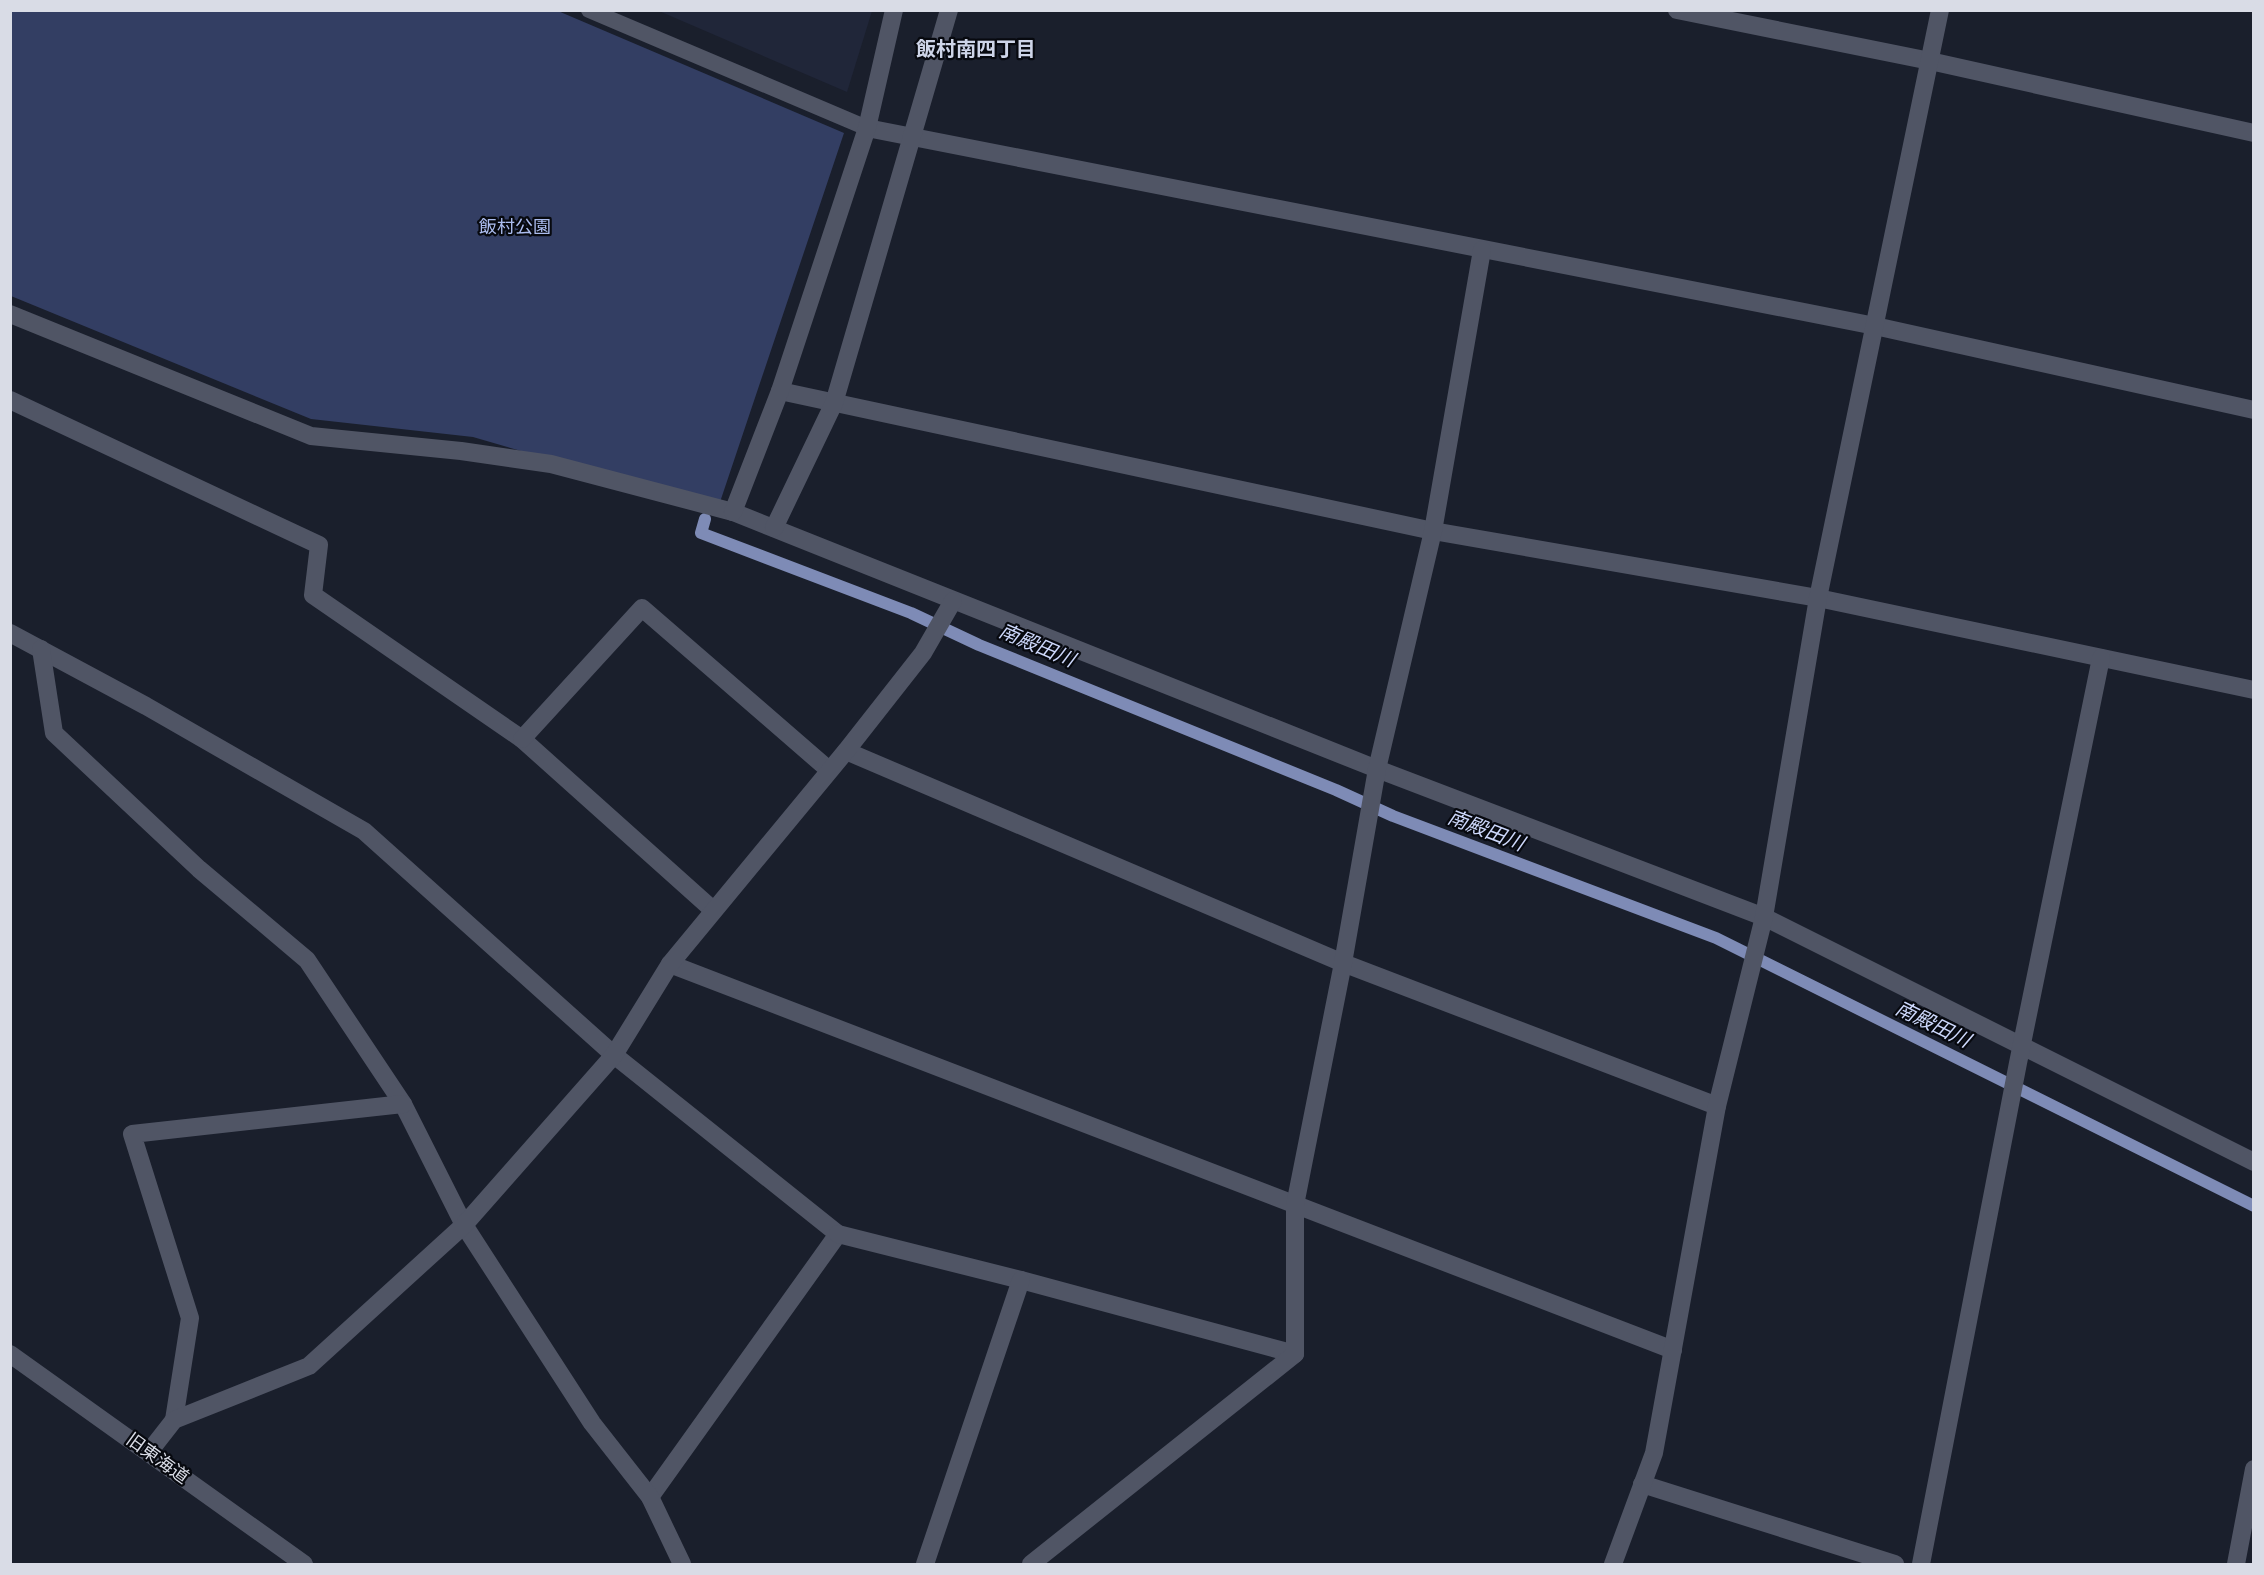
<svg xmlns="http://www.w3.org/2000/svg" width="2264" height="1575" font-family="Raleway,'Noto Sans JP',sans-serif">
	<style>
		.built { fill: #202639 }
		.green { fill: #333e63 }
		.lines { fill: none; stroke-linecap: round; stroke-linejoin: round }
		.stream { stroke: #7e8bb6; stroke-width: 12 }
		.lane { stroke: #505565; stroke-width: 16 }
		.street { stroke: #505565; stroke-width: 18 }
		.secondary { stroke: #505565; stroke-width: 18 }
		.labels { text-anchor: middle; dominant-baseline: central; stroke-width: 4.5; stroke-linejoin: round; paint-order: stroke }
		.park-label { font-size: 18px; fill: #acbdef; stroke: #07090f }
		.street-label { font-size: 18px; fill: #d9dce6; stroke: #07090f }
		.neighbourhood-label { font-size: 20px; font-weight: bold; fill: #ced5e8; stroke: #07090f }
		.water-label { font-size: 20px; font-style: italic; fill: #cdd8fb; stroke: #07090f }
	</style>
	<rect width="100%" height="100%" fill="#1a1f2c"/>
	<path class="built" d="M659 11H872L847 92Z"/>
	<path class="green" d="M10 11H558L844 133 718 508 473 437 311 419 11 296Z"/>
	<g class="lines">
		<path class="stream" d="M705 519 701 533 911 613 979 645 1336 790 1393 816 1716 938 2254 1206"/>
		<path class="lane" d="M589 10 867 128"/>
		<g class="street">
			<path d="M1677 10 1930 61 2254 133"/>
			<path d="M867 128 1875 326 2254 410"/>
			<path d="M10 314 311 436 461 451 551 464 733 512 1377 769 1764 917 2254 1162"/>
			<path d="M780 391 1433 531 1818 598 2254 690"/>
			<path d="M10 400 319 545 313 595 522 739 713 910"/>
			<path d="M733 512 780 391 867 128 894 10"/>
			<path d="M774 528 834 403 949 10"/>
			<path d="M10 633 146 706 364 831 614 1055 838 1234 650 1497"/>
			<path d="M41 649 54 733 199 869 307 960 403 1104 464 1225 592 1423 650 1497 682 1564"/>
			<path d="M522 739 642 608 829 770"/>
			<path d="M846 751 1343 963 1717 1106"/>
			<path d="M670 964 1673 1350"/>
			<path d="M838 1234 1021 1280 1295 1354"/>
			<path d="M174 1420 190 1318 132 1134 403 1104"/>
			<path d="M149 1452 174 1420 309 1366 464 1225 614 1055 670 964 846 751 923 653 953 601"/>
			<path d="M1642 1484 1895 1564"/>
			<path d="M925 1564 1021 1280"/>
			<path d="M1031 1564 1295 1354V1205L1343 963 1377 769 1433 531 1482 250"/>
			<path d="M1613 1564 1654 1453 1717 1106 1764 917 1818 598 1940 10"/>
			<path d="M1921 1564 2018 1063 2101 658"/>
			<path d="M2236 1564 2254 1469"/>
		</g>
		<path class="secondary" d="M10 1354 304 1564"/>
	</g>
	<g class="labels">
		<g class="park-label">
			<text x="515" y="226">飯村公園</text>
		</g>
		<g class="street-label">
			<text transform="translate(158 1458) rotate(36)">旧東海道</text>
		</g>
		<g class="neighbourhood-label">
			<text x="976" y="49">飯村南四丁目</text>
		</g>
		<g class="water-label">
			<text transform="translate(1037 645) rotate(23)">南殿田川</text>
			<text transform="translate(1486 830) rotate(21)">南殿田川</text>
			<text transform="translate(1933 1024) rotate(26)">南殿田川</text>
		</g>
	</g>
	<rect width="2264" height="1575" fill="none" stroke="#d9dce6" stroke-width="24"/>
</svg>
